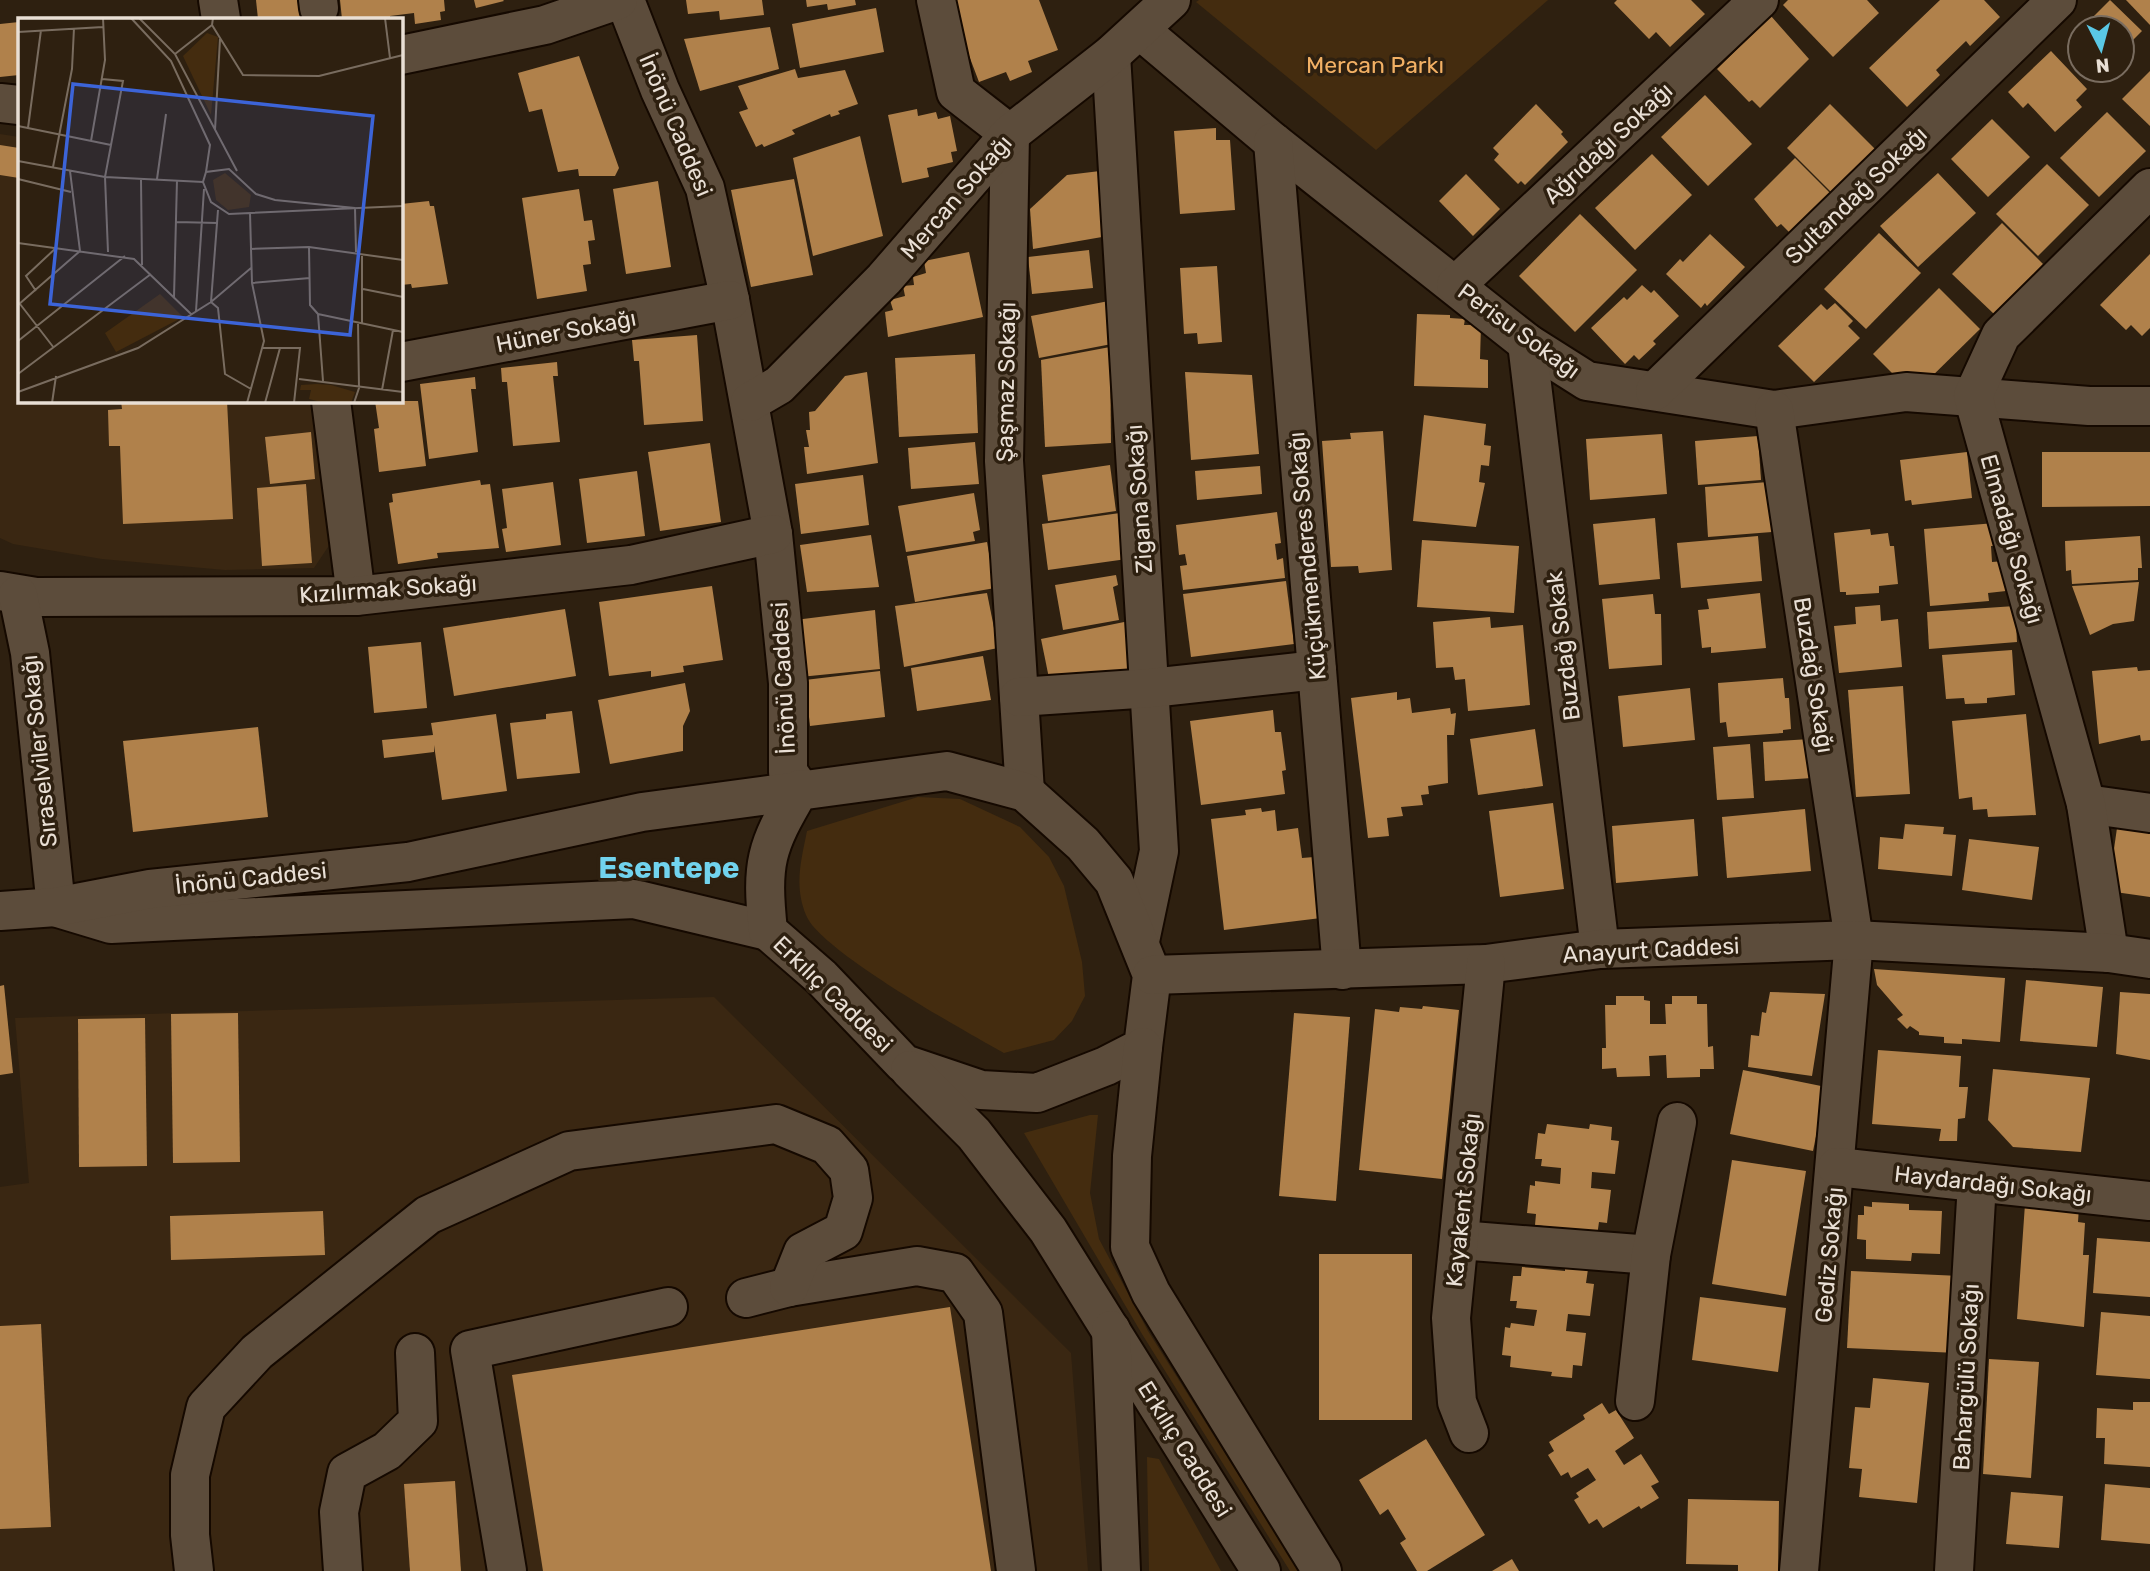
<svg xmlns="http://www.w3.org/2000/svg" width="2150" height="1571" font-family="Rubik,sans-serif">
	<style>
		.built { fill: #3a2712 }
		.green { fill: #442c0f }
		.building { fill: #b0814b }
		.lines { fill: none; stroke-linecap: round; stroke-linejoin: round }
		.minor-casing { stroke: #150900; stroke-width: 42 }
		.minor { stroke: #5c4c3b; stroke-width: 38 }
		.labels { text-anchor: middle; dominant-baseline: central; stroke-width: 7; stroke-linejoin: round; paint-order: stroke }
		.park-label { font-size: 23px; fill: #f2b064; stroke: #2e2010 }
		.street-label { font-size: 23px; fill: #e9dfd5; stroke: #2e2010 }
		.district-label { font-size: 30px; font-weight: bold; fill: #71d3ee; stroke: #2e2010 }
		.inset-road { fill: none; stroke: #796c5f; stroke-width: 2 }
		.view { fill: #3c64d8; fill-opacity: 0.15; stroke: #3c64d8; stroke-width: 3.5 }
		.inset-edge { fill: none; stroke: #e9dfd5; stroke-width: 3.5 }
	</style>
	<rect width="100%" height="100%" fill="#2e2010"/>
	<g class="built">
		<path d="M0 134 19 137V401H313L330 544 314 568 225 570 102 559 13 544 0 538Z"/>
		<path d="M714 997 1071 1353 1088 1571H0V1187L29 1183 15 1018Z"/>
	</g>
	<g class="green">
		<path d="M1199 0H1548L1376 150 1196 2Z"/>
		<path d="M918 797 960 799 1020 827 1049 857 1064 886 1082 962 1085 996 1072 1021 1054 1040 1004 1053C965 1031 820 951 806 915 794 886 801 861 807 831Z"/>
		<path d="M1090 1115H1098L1090 1193 1099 1239 1148 1331 1299 1571H1290L1142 1334 1024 1133Z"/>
		<path d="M1147 1457 1159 1459 1221 1571H1149Z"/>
	</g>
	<g class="building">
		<path d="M256 0H309L311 19H258Z"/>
		<path d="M340 0H444L445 11 440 12 441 20 415 24 414 13 390 16V19H342Z"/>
		<path d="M474 0H503L504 1 476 8Z"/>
		<path d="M686 0H762L764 15 720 20 719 11 688 14Z"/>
		<path d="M806 0H855L856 5 828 10 827 4 807 7Z"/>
		<path d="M948 0H1039L1058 50 1028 61 1032 72 1010 81 1006 72 979 82Z"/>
		<path d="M1617 0H1691L1705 14 1670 47 1656 32 1649 39 1614 3Z"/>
		<path d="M1788 0H1867L1879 13 1833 57 1783 5Z"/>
		<path d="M1940 0H1984L2000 17 1970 46 1966 41 1936 70 1940 75 1907 107 1869 68Z"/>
		<path d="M2110 0 2142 31 2122 51V28H2082Z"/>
		<path d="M2126 0H2150V25Z"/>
		<path d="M876 8 884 52 800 68 792 24Z"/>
		<path d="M1771 16 1809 59 1760 108 1752 100 1749 102 1717 69Z"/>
		<path d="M19 22V75L0 77V24Z"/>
		<path d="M770 27 779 69 700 91 684 39Z"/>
		<path d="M2051 51 2087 89 2076 100 2082 107 2055 132 2028 103 2023 108 2008 92Z"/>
		<path d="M579 56 619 168 615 176H579L578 169 558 172 542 109 529 112 518 73Z"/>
		<path d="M795 69 798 78 845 70 858 104 838 111 840 114 831 117 830 114 792 130 795 134 764 147 762 144 756 147 739 112 748 109 738 86Z"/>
		<path d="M2150 71V126L2122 99Z"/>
		<path d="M1705 95 1752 144 1708 186 1661 137Z"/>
		<path d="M1536 104 1563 132 1561 134 1568 142 1525 185 1521 181 1518 184 1494 160 1499 154 1493 148Z"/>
		<path d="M1830 104 1875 149 1831 192 1787 148Z"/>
		<path d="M917 109 918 116 936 112 938 119 950 116 957 151 951 152 953 162 927 168 929 177 902 183 888 115Z"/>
		<path d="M2107 112 2146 151 2099 197 2060 158Z"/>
		<path d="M1992 119 2030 157 1988 197 1951 159Z"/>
		<path d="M1216 128V140H1230L1235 210 1180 214 1174 131Z"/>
		<path d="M860 136 883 236 813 256 793 158Z"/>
		<path d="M0 145 19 148V178L0 175Z"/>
		<path d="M1652 154 1692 195 1635 250 1595 208Z"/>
		<path d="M1795 158 1830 193 1790 233 1781 224 1777 227 1754 199Z"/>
		<path d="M2047 164 2089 205 2038 256 1996 214Z"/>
		<path d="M1100 171 1102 237 1033 249 1030 209 1067 175Z"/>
		<path d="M1938 173 1976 213 1918 267 1880 226Z"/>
		<path d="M1466 174 1500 209 1473 236 1439 201Z"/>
		<path d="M794 179 813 275 751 287 731 190Z"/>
		<path d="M658 181 671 267 626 274 613 189Z"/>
		<path d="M579 189 584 221 592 220 595 240 588 241 591 264 583 265 587 291 537 299 522 198Z"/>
		<path d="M429 201 430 206H434L448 284 412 288 411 284 401 285V204Z"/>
		<path d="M1580 214 1637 270 1575 332 1519 276Z"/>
		<path d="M2002 223 2043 264 1994 314 1952 274Z"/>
		<path d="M1879 233 1921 273 1866 329 1824 289Z"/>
		<path d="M1710 234 1745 267 1707 306 1705 303 1701 308 1666 274 1680 259 1683 262Z"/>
		<path d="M1089 250 1093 288 1032 294 1028 257Z"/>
		<path d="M969 252 983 317 888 337 885 312 893 310 890 300 905 296 903 286 914 285 913 277 926 273 924 261Z"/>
		<path d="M2150 254V328L2142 336 2131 325 2126 330 2100 305Z"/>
		<path d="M1217 266 1222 342 1198 344 1197 333 1184 334 1180 268Z"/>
		<path d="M1642 285 1651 293 1654 290 1679 316 1653 341 1656 344 1639 360 1634 355 1625 364 1591 328 1624 297 1627 300Z"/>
		<path d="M1939 288 1980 329 1920 388 1900 381 1873 354Z"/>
		<path d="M1114 300 1122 342 1039 358 1031 316Z"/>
		<path d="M1835 303 1853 321 1848 326 1860 338 1814 382 1778 346 1821 304 1827 310Z"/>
		<path d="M1417 314 1450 315V318L1465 319 1464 325H1481L1480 359 1488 360V388L1414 386Z"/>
		<path d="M697 335 703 421 644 425 639 361H634L632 340Z"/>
		<path d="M1110 347 1111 443 1045 447 1041 360Z"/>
		<path d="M975 354 978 433 899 437 895 358Z"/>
		<path d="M557 362 558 376H553L560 442 513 446 507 382H502L501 368Z"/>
		<path d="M867 372 878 463 807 474 804 447H809L806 430H810L809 412 815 411 845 376Z"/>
		<path d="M1185 372 1252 375 1259 454 1191 460Z"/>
		<path d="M475 377 476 389H471L478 452 429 459 420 384Z"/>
		<path d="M121 401H227L233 519 123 524 120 446H109L108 410 122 409Z"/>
		<path d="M375 401H418L426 466 379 472 374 429 379 428Z"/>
		<path d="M1424 415 1486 424 1484 445 1491 446 1489 466 1481 465 1479 482 1485 483 1476 527 1413 521Z"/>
		<path d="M1383 431 1392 570 1359 573 1358 566 1331 567 1322 441 1351 439 1350 433Z"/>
		<path d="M311 432 315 479 270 484 265 437Z"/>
		<path d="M1662 434 1667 494 1590 500 1586 439Z"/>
		<path d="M1758 436 1761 480 1698 485 1695 441Z"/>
		<path d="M975 442 979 484 911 489 908 448Z"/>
		<path d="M710 443 721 522 660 531 648 452Z"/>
		<path d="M1967 452 1972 498 1912 505 1911 500 1905 501 1900 460Z"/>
		<path d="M2042 452H2150V506L2042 507Z"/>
		<path d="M1110 465 1116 511 1048 521 1042 475Z"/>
		<path d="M1260 466 1262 494 1197 500 1195 471Z"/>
		<path d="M637 471 645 536 587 543 579 479Z"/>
		<path d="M863 475 869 525 801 534 795 484Z"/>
		<path d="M480 480 481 485 490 484 499 548 437 553 438 558 398 564 389 503 393 502 392 494Z"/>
		<path d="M553 482 561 545 506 552 502 529 507 528 502 489Z"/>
		<path d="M1768 482 1772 532 1708 537 1705 487Z"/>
		<path d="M306 484 312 563 262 566 257 488Z"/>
		<path d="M974 493 980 530 973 532 975 541 906 552 898 506Z"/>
		<path d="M1127 512 1134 558 1048 570 1042 524Z"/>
		<path d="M1277 512 1281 543 1275 544 1277 560 1283 558 1285 578 1183 590 1180 566 1187 565 1185 554 1179 555 1176 525Z"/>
		<path d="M1655 518 1660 579 1599 585 1593 524Z"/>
		<path d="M1995 523 1997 546H1991L1992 562 2004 561 2006 591 1988 593 1989 601 1930 606 1924 529Z"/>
		<path d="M1870 529 1871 535 1888 533 1890 546H1894L1898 584 1879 586V593L1846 595V592H1840L1834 533Z"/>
		<path d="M871 535 879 587 807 592 800 545Z"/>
		<path d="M1758 536 1762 581 1681 588 1677 543Z"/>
		<path d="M2140 536 2142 568H2138V580L2072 584 2071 570 2066 571 2065 541Z"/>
		<path d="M1422 540 1519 546 1514 613 1417 607Z"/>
		<path d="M987 542 995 588 915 602 907 556Z"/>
		<path d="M1116 575 1118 585 1113 587 1119 620 1063 630 1055 585Z"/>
		<path d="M1286 581 1294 644 1191 657 1183 594Z"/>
		<path d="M2139 582 2134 621 2113 624 2090 635 2072 586Z"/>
		<path d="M712 586 723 660 683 666 684 672 651 677V671L609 676 599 602Z"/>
		<path d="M987 593 998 648 904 667 895 606Z"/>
		<path d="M1760 593 1766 648 1711 653V647L1702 648 1698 610 1709 609 1707 599Z"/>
		<path d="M1653 594 1655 614H1661L1662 665 1609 669 1602 599Z"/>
		<path d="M1880 605 1881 621 1898 619 1902 667 1839 673 1834 626 1856 624 1855 607Z"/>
		<path d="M2015 606 2017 642 1929 649 1927 612Z"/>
		<path d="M565 609 576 676 454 696 443 628Z"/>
		<path d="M875 610 880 669 800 677 795 620Z"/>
		<path d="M1490 617 1491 628 1523 625 1530 705 1468 711 1465 679 1455 680 1453 667 1436 668 1433 622Z"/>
		<path d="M1129 621 1139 669 1051 688 1041 639Z"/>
		<path d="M421 642 427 708 374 713 368 647Z"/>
		<path d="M2012 650 2015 695 1987 698V703L1965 704 1964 698 1946 699 1942 655Z"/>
		<path d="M983 656 991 700 917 711 911 668Z"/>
		<path d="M2137 667 2138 671 2150 670V740L2141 741 2140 735 2099 744 2092 671Z"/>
		<path d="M880 671 885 717 810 726 805 680Z"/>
		<path d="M1783 678 1785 698H1789L1791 729 1783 730V733L1728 737 1726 722 1720 723 1718 683Z"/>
		<path d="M685 683 690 711 683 726V751L610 764 598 700Z"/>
		<path d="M1903 686 1910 794 1856 797 1848 690Z"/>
		<path d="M1690 688 1695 740 1623 747 1618 696Z"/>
		<path d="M1397 692V700L1410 698 1412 713 1450 708 1451 714 1456 713 1454 735H1447L1448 783 1428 786 1429 794 1421 795 1423 805 1401 807 1403 816 1387 818 1389 836 1368 838 1351 698Z"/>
		<path d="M1273 710 1275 732H1281L1286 770 1282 771 1285 794 1201 805 1190 721Z"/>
		<path d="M572 711 580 773 517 779 510 723 546 719V714Z"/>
		<path d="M496 714 507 791 442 800 434 745V752L384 758 382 740 433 735 431 723Z"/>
		<path d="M2026 714 2036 815 1988 817 1987 809 1973 810 1972 797 1959 799 1952 721Z"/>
		<path d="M258 727 268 817 133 832 123 741Z"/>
		<path d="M1535 729 1543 786 1478 795 1470 739Z"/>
		<path d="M1810 739 1812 778 1765 781 1763 742Z"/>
		<path d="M1750 744 1754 798 1717 800 1713 747Z"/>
		<path d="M1553 803 1564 889 1500 897 1489 811Z"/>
		<path d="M1261 808 1262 812 1275 810 1277 831 1298 828 1302 858 1314 857 1321 918 1224 930 1211 819 1246 815 1245 810Z"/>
		<path d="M1805 809 1811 871 1727 878 1722 817Z"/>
		<path d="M1694 819 1698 876 1616 883 1612 826Z"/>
		<path d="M1905 824 1944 827 1943 834 1956 835 1952 876 1878 869 1880 837 1903 839Z"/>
		<path d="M2117 828 2150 832V897L2108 891Z"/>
		<path d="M1969 839 2039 847 2032 900 1962 890Z"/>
		<path d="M1874 969 2005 978 2000 1042 1962 1039V1044L1944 1043V1037L1919 1035V1032L1910 1026 1907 1029 1897 1019 1903 1015 1877 985Z"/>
		<path d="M2026 980 2103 987 2097 1047 2020 1041Z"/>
		<path d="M4 985 13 1073 0 1075V986Z"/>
		<path d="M1770 992 1825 994 1812 1076 1748 1067 1751 1035 1759 1036 1762 1012 1766 1013Z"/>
		<path d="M2120 992 2150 994V1060L2116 1054Z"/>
		<path d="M1616 996H1644V1000L1650 1001V1024H1666L1665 1004H1672V996H1697V1004H1707L1708 1047 1713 1046 1714 1069H1700V1077L1667 1078 1666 1055 1649 1056 1650 1076 1617 1077 1616 1068 1602 1069V1048H1606L1605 1005H1616Z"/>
		<path d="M1423 1006 1459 1010 1442 1179 1359 1170 1375 1009 1399 1012 1400 1007 1422 1009Z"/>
		<path d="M238 1013 240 1162 173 1163 171 1014Z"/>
		<path d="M1294 1013 1350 1017 1336 1201 1279 1196Z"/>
		<path d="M145 1018 147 1166 79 1167 78 1019Z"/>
		<path d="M1878 1050 1961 1056 1959 1087H1968L1965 1118 1958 1119 1957 1141H1939L1941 1129 1872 1124Z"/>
		<path d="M1993 1069 2090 1078 2081 1152 2013 1147 1988 1120Z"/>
		<path d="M1743 1070 1826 1087 1813 1151 1730 1134Z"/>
		<path d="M1547 1124 1589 1129 1590 1124 1612 1127 1611 1140 1619 1141 1615 1174 1592 1172 1591 1188 1611 1190 1607 1223 1599 1222 1597 1236 1576 1234 1577 1230 1535 1225 1536 1214 1527 1213 1530 1185 1535 1186V1181L1560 1184 1561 1168 1541 1166 1542 1159H1535L1538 1133 1545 1134Z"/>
		<path d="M1732 1160 1806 1171 1786 1296 1712 1284Z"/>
		<path d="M1872 1202 1909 1204V1210L1942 1211 1940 1254 1912 1253 1911 1261 1866 1259V1240L1857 1239 1858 1215H1864V1206L1872 1207Z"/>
		<path d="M2025 1204 2079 1207 2078 1222 2085 1223 2083 1255H2089L2084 1327 2017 1319Z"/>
		<path d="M323 1211 325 1255 171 1260 170 1216Z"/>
		<path d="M2097 1238 2150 1242V1297L2093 1293Z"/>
		<rect x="1319" y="1254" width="93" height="166"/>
		<path d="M1565 1266 1588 1269 1586 1283 1594 1284 1590 1316 1568 1314 1566 1331 1586 1333 1582 1366 1573 1365 1572 1378 1551 1376 1552 1372 1510 1367 1511 1356 1502 1355 1505 1327 1510 1328 1511 1323 1534 1326 1537 1310 1516 1308 1517 1301H1510L1513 1276H1521L1522 1267 1565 1271Z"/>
		<path d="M1851 1271 1960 1276 1957 1353 1847 1348Z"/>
		<path d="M1700 1297 1786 1308 1778 1372 1692 1360Z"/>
		<path d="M950 1307 991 1571H543L512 1375Z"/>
		<path d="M2101 1312 2150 1316V1379L2096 1375Z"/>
		<path d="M41 1324 51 1527 0 1529V1326Z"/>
		<path d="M1989 1359 2039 1362 2031 1478 1983 1474Z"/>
		<path d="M1873 1378 1929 1383 1917 1503 1859 1497 1862 1469 1849 1468 1855 1407 1870 1408Z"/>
		<path d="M2133 1402H2150V1467L2104 1464 2105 1438H2096L2097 1408 2133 1410Z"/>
		<path d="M1602 1403 1609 1414 1616 1410 1634 1438 1615 1451 1624 1465 1641 1454 1659 1482 1651 1486 1659 1498 1641 1509 1639 1506 1603 1528 1597 1519 1589 1524 1574 1500 1579 1497 1576 1493 1596 1480 1588 1468 1571 1478 1568 1472 1561 1476 1548 1455 1554 1451 1549 1442 1585 1419 1583 1415Z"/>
		<path d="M1426 1439 1485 1535 1427 1571H1417L1400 1543 1406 1539 1388 1509 1380 1515 1359 1480Z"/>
		<path d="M455 1481 461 1571H410L404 1484Z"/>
		<path d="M2105 1484 2150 1488V1544L2101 1540Z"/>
		<path d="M2011 1492 2063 1496 2059 1548 2006 1544Z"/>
		<path d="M1688 1499 1779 1501 1778 1571H1738V1565L1686 1564Z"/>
		<path d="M1512 1559 1519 1571H1492Z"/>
	</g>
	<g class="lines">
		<g class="minor-casing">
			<g id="minor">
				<path d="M218 0 221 19"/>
				<path d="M318 0 319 8"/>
				<path d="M625 0 660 90 705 188 730 300 773 534 788 683V772L800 789"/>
				<path d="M936 0 956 92 1010 134 1004 461 1025 792"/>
				<path d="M1140 30 1273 142 1527 343 1587 381 1774 410 1906 392 2089 406H2150"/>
				<path d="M401 55 545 25 618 0"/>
				<path d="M1111 55 1159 851 1140 941"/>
				<path d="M0 103 19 105"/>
				<path d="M1273 142 1342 970"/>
				<path d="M1456 285 1759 0"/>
				<path d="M1527 343 1600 949"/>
				<path d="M401 362 730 300"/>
				<path d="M1655 391 2057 0"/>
				<path d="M331 401 356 596"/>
				<path d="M750 402 779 385 884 279 1010 134 1111 55 1171 0"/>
				<path d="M1774 410 1854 940 1799 1571"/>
				<path d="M0 591 36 597 356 596 631 565 773 534"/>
				<path d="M18 595 30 653 56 907"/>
				<path d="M1019 697 1151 688 1317 670"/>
				<path d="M2086 804 2150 813"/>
				<path d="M58 908 111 924 634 899 768 931"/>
				<path d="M0 911 56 907 150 889 408 862 642 812 947 771 1025 792 1083 844 1114 881 1152 975 1143 1047 1106 1066 1037 1093 981 1090 904 1064 821 977 768 931C761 863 765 848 800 789"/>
				<path d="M2109 953 2086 804 1973 396 2001 335 2150 188"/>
				<path d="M1152 975 1486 964 1600 949 1854 940 2109 953 2150 959"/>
				<path d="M1143 1047 1132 1156 1130 1247 1151 1293 1322 1571"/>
				<path d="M910 1070 974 1134 1048 1230 1261 1571"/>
				<path d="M1837 1167 2150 1201"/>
				<path d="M1459 1240 1651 1255"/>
				<path d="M746 1298 789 1287 917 1266 955 1273 983 1313 1016 1571"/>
				<path d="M1111 1330 1121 1571"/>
				<path d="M1635 1401 1651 1255 1677 1122"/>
				<path d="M1469 1433 1457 1402 1451 1318 1486 964"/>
				<path d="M194 1571 190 1535V1475L206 1407 257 1352 428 1215 569 1151 776 1124 827 1145 849 1170 853 1198 843 1231 803 1252 789 1287"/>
				<path d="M343 1571 339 1512 347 1473 387 1451 418 1421 415 1353"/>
				<path d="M507 1571 470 1350 668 1307"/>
				<path d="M1954 1571 1977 1183"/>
			</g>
		</g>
		<use href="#minor" class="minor"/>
	</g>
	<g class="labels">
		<g class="park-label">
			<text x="1375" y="65">Mercan Parkı</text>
		</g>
		<g class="street-label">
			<text transform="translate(676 125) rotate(67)">İnönü Caddesi</text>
			<text transform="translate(1608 143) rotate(-43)">Ağrıdağı Sokağı</text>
			<text transform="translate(1856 195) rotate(-44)">Sultandağ Sokağı</text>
			<text transform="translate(956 197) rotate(-49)">Mercan Sokağı</text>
			<text transform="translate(566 331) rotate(-11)">Hüner Sokağı</text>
			<text transform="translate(1519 331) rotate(36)">Perisu Sokağı</text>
			<text transform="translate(1006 382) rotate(-89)">Şaşmaz Sokağı</text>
			<text transform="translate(1139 499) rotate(-94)">Zigana Sokağı</text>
			<text transform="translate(2012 539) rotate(74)">Elmadağı Sokağı</text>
			<text transform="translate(1307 556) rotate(-95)">Küçükmenderes Sokağı</text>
			<text transform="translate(388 589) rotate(-4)">Kızılırmak Sokağı</text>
			<text transform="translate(1563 646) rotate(-97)">Buzdağ Sokak</text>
			<text transform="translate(1814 675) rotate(81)">Buzdağ Sokağı</text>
			<text transform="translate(783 678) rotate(-93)">İnönü Caddesi</text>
			<text transform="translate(39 751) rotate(-96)">Sıraselviler Sokağı</text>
			<text transform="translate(251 878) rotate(-6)">İnönü Caddesi</text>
			<text transform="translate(1651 950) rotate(-3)">Anayurt Caddesi</text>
			<text transform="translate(833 994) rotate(44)">Erkılıç Caddesi</text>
			<text transform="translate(1993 1184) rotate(6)">Haydardağı Sokağı</text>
			<text transform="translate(1463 1200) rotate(-84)">Kayakent Sokağı</text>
			<text transform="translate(1829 1255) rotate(-85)">Gediz Sokağı</text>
			<text transform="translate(1966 1377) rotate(-87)">Bahargülü Sokağı</text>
			<text transform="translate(1185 1449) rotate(58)">Erkılıç Caddesi</text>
		</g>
		<g class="district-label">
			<text x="669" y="868">Esentepe</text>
		</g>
	</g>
	<g transform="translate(18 18)">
		<rect width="385" height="385" fill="#2e2010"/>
		<path d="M189 15 200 19 193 97 165 38ZM207 155 233 177 231 189 210 192 198 182 195 162ZM142 276 165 299 98 334 87 315ZM299 366 313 367 337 374 333 385H307L291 381 293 372H282L283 367Z" fill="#442c0f"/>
		<path class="inset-road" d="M113 0 153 43 192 127 188 154M121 0 157 36 219 153M367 0 372 40M194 7 225 57 301 58 385 37M0 14 85 9M157 36 194 7 195 0M84 61 105 63 87 159 90 234M0 108 93 127M10 110 23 12M197 112 202 21M73 123 87 42 85 0M0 143 87 159 185 164M35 149 54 51 56 10M0 161 53 174M123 161 124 247M139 161 148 96M337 190 257 182 238 176 211 151 188 154 185 164 193 184 211 196 385 188M337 190 338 234M200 192 193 284 200 290 207 356 233 371M158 204 200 205M0 225 116 241 173 296M291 229 292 287 300 296M232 231 291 229 385 242M234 265 292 260M345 271 385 279M18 273 8 258 39 229M156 279 159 162M2 286 36 330M0 287 62 233 52 153M178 293 186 171M344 306V236M0 323 107 238M245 330H282L276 385M0 356 133 256M281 361 385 374M305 363 300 296 385 314M364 372 375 312M0 374 120 330 193 284 233 250M34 385 38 358M229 385 246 323 234 265 232 195M247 385 262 330M336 385 341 370 340 304"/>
		<path class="view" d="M55 66 355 98 332 317 32 286Z"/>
		<rect width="385" height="385" class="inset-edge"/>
	</g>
	<g transform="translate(2101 49) rotate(174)"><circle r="33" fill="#2e2010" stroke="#796c5f" stroke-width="2"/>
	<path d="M0-5L12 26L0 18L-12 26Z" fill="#5ac8e5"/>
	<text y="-10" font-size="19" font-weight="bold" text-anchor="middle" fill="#e9dfd5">N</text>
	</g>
</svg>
